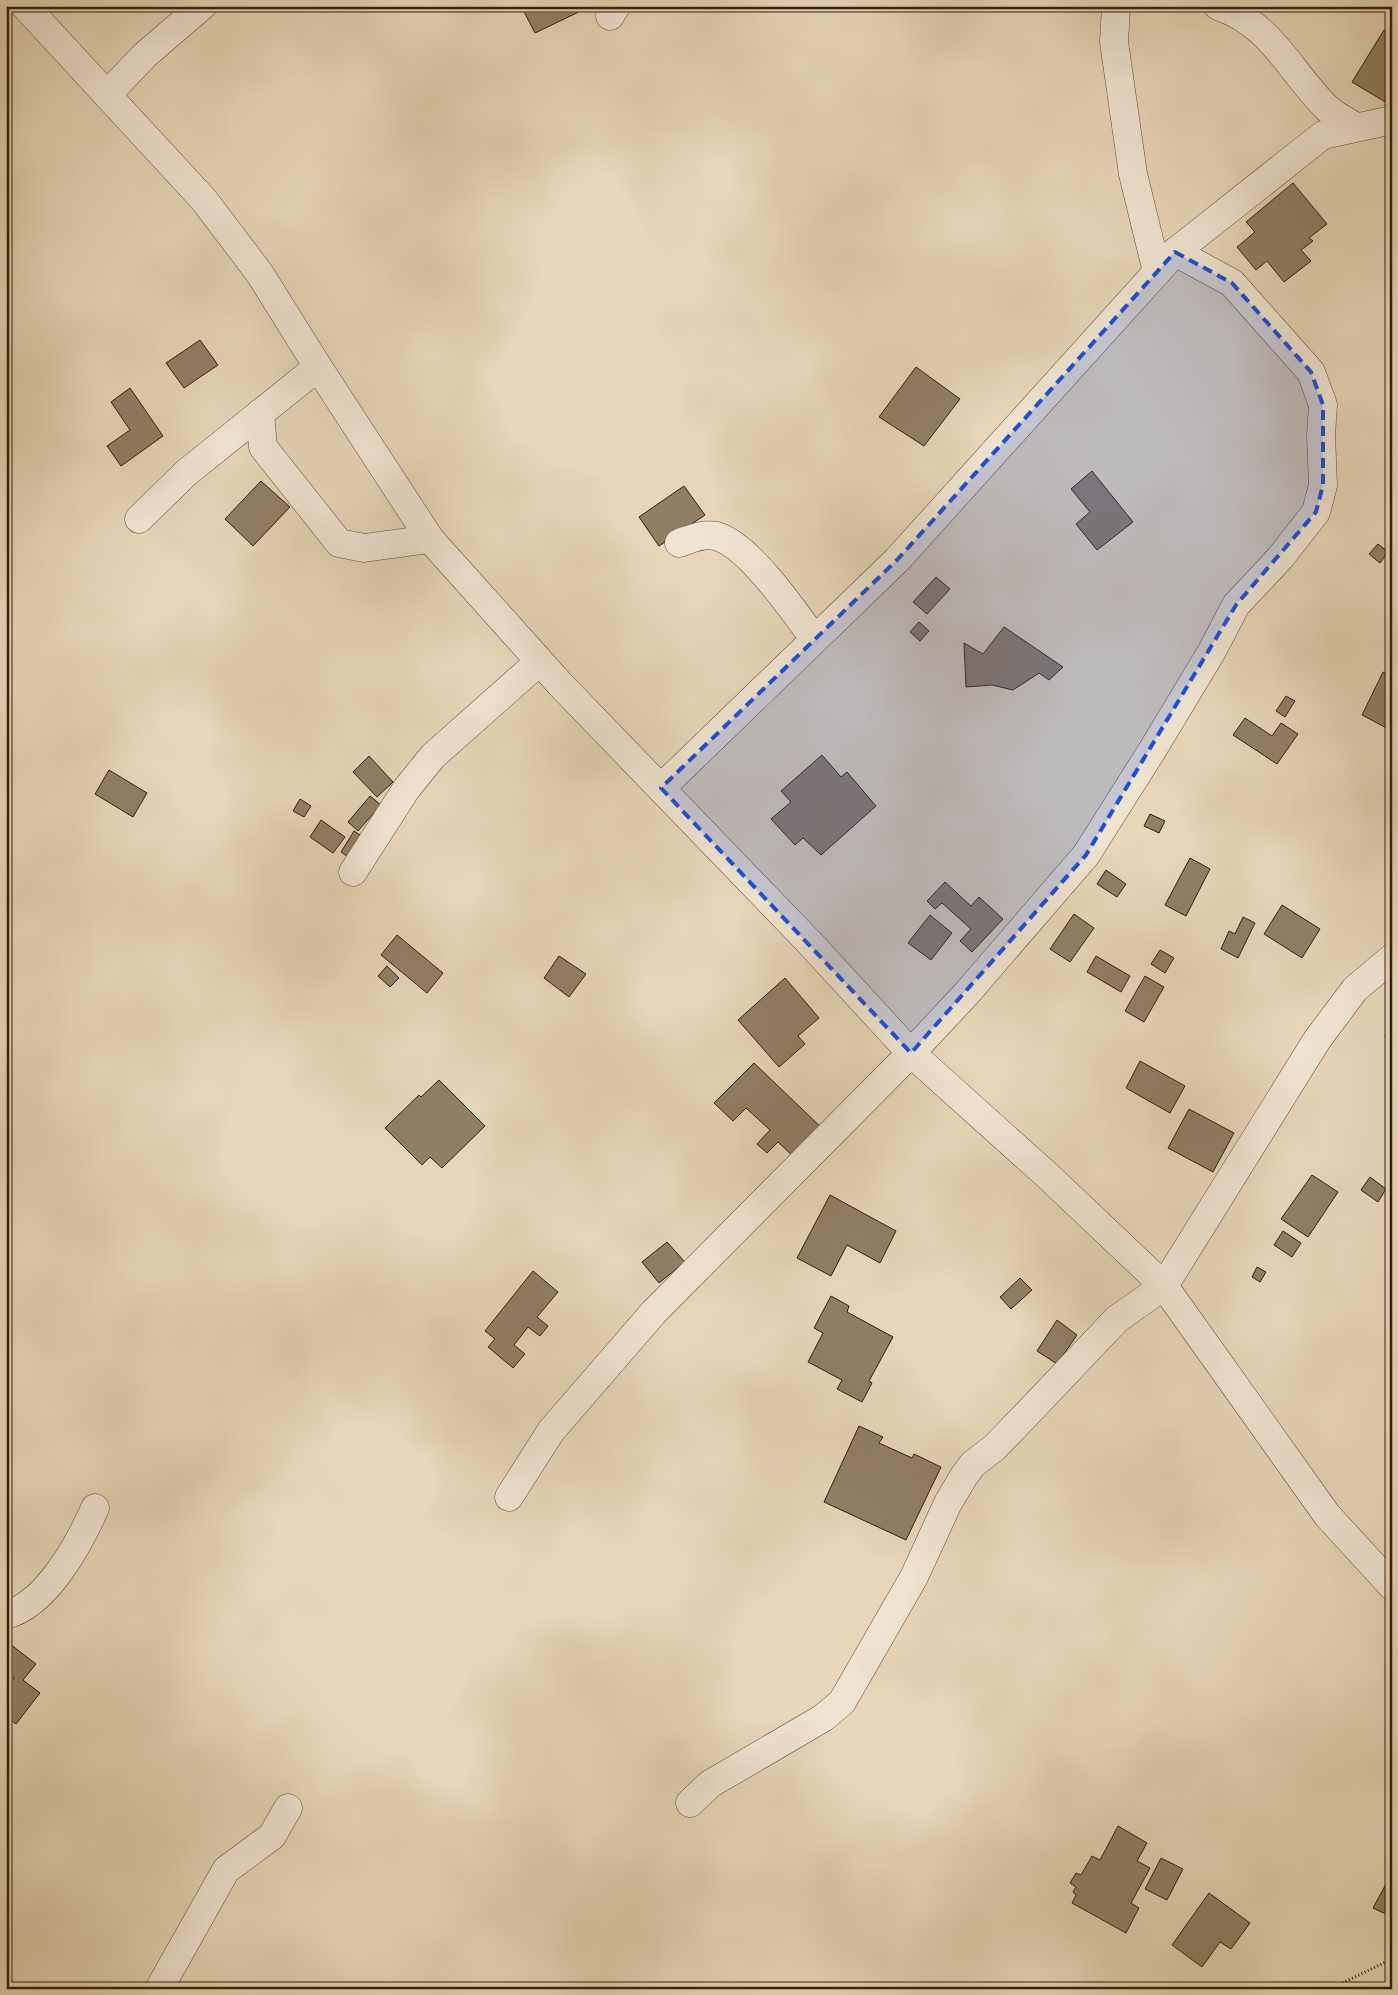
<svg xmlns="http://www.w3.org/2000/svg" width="1398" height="1995" font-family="'Libre Bodoni',serif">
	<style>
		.building { fill: #917f64; stroke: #33200b }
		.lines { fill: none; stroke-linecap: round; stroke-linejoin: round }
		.street-casing { stroke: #604e36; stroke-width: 29 }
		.path { stroke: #33200b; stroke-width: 3; stroke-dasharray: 1 2.5; stroke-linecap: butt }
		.street { stroke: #efe4d0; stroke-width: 28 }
		.marked { fill: #1d4ed8; fill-opacity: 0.2; stroke: #1d4ed8; stroke-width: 4; stroke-dasharray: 10 6; stroke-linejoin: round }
	</style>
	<rect width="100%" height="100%" fill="#e7d6b7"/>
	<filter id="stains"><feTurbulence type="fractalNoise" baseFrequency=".004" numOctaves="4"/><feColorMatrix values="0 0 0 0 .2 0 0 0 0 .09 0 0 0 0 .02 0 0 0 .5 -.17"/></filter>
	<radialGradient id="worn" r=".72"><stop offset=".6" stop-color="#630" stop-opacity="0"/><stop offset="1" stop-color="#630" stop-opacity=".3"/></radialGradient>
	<g class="building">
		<path d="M521 6H583L585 9 535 33Z"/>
		<path d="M1384 30 1392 35V106L1352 82Z"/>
		<path d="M1293 183 1327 224 1309 238 1313 241 1301 250 1311 261 1284 282 1267 261 1256 270 1237 247 1255 232 1246 222Z"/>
		<path d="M200 340 218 365 184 388 166 363Z"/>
		<path d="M916 367 960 399 924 446 879 417Z"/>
		<path d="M130 388 163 436 121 466 107 446 130 430 111 402Z"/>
		<path d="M1092 471 1133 522 1097 550 1076 524 1090 512 1071 489Z"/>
		<path d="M261 481 290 507 253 546 225 519Z"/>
		<path d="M684 486 705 515 659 546 639 517Z"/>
		<path d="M1378 544 1388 552 1380 563 1369 554Z"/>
		<path d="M936 577 950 589 927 614 913 602Z"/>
		<path d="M919 622 929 631 920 641 910 632Z"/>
		<path d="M1004 627 1063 667 1049 680 1039 673 1013 690 992 685 966 687 964 643 983 654Z"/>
		<path d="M1383 672 1392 677V731L1362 715Z"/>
		<path d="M1286 696 1295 701 1285 717 1276 711Z"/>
		<path d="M1245 718 1272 736 1281 723 1298 734 1277 764 1233 735Z"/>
		<path d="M822 755 841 777 847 772 876 806 821 855 803 838 795 845 771 819 791 802 781 791Z"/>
		<path d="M369 756 393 782 377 797 353 772Z"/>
		<path d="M109 770 147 793 133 817 95 794Z"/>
		<path d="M370 796 381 805 358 831 348 822Z"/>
		<path d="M300 799 311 806 304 817 293 811Z"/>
		<path d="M1150 814 1165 821 1159 833 1144 826Z"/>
		<path d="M321 820 345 837 333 853 310 837Z"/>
		<path d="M354 831 366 839 352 860 341 852Z"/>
		<path d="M1190 858 1210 869 1186 916 1165 905Z"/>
		<path d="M1106 870 1126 884 1117 897 1097 884Z"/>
		<path d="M945 882 971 906 979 897 1003 919 972 952 960 941 971 929 942 903 935 909 927 901Z"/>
		<path d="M1282 905 1320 929 1302 958 1264 934Z"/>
		<path d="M1074 914 1094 928 1070 962 1050 949Z"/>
		<path d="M930 915 952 933 931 960 908 943Z"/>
		<path d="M1243 917 1255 923 1238 958 1221 949 1229 931 1235 934Z"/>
		<path d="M397 935 443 973 427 993 381 955Z"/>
		<path d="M1160 950 1174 958 1165 973 1151 964Z"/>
		<path d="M559 956 586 974 569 997 544 978Z"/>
		<path d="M1096 956 1130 976 1121 992 1087 972Z"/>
		<path d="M387 966 399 978 390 987 378 976Z"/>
		<path d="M1145 976 1164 987 1144 1022 1125 1011Z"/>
		<path d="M785 978 819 1018 798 1036 805 1044 779 1067 738 1020Z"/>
		<path d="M1392 1026V1040L1385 1036Z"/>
		<path d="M1140 1061 1185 1086 1170 1113 1126 1088Z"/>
		<path d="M754 1063 825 1131 797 1160 778 1142 767 1153 757 1144 770 1130 746 1108 733 1121 714 1103Z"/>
		<path d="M439 1080 485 1126 442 1168 430 1157 422 1165 385 1128 419 1095 421 1097Z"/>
		<path d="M1189 1109 1234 1133 1213 1172 1168 1148Z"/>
		<path d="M1312 1175 1338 1192 1308 1237 1281 1219Z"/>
		<path d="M1370 1177 1386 1189 1378 1202 1361 1190Z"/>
		<path d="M830 1195 896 1231 880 1263 847 1245 831 1276 797 1258Z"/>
		<path d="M1283 1231 1301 1243 1292 1257 1274 1245Z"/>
		<path d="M667 1242 685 1262 659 1283 642 1262Z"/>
		<path d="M1257 1267 1266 1272 1260 1282 1252 1277Z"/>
		<path d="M533 1271 558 1292 537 1317 548 1326 540 1336 528 1327 514 1345 525 1354 513 1368 488 1347 495 1339 485 1331Z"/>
		<path d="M1020 1278 1032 1290 1011 1309 1000 1297Z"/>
		<path d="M831 1296 849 1306 847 1312 893 1337 869 1381 872 1383 862 1402 837 1389 842 1380 808 1362 823 1333 814 1328Z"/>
		<path d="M1057 1320 1077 1335 1057 1364 1037 1351Z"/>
		<path d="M859 1426 883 1437 879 1443 912 1458 914 1454 941 1467 906 1540 824 1502Z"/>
		<path d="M6 1641 36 1664 23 1680 40 1693 16 1724 6 1716V1688L14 1678 6 1673Z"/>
		<path d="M1118 1826 1147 1843 1137 1861 1150 1868 1131 1903 1139 1908 1126 1933 1072 1903 1076 1895 1073 1892 1076 1887 1070 1883 1076 1873 1081 1875 1092 1856 1100 1860Z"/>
		<path d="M1161 1858 1183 1869 1167 1900 1145 1889Z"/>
		<path d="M1392 1873V1917L1373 1908Z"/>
		<path d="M1209 1893 1250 1923 1231 1949 1220 1942 1202 1967 1172 1945Z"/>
	</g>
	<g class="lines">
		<g class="street-casing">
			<g id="street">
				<path d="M25 6 204 200 260 274 318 367 430 539 560 684 809 942 911 1053 1049 1177 1164 1286 1327 1515 1392 1586"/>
				<path d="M1116 6 1114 42 1133 174 1157 272"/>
				<path d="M1218 6C1273 25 1289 71 1327 108 1335 116 1347 121 1356 127"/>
				<path d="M610 16 616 6"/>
				<path d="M107 95 145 55 202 6"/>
				<path d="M260 413 263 447 339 543 364 548 430 539"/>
				<path d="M139 519 186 473 318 367"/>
				<path d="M679 543C691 539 703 533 716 536 748 544 795 612 814 639"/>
				<path d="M661 788 897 560 1175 252 1323 135 1392 120"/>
				<path d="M353 872 407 788 433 756 539 662"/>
				<path d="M509 1497 551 1431 654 1312 911 1053 967 993 1086 855 1153 749 1212 651 1236 605 1280 558 1316 512 1323 485 1321 435 1323 405 1311 372 1232 283 1175 252"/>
				<path d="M6 1615C47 1604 79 1544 95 1508"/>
				<path d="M690 1803 710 1784 823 1718 842 1702 914 1577 948 1503 964 1476 973 1464 994 1448 1025 1416 1117 1319 1164 1286 1317 1040 1355 989 1392 958"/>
				<path d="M159 1989 226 1870 272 1836 288 1808"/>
			</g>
		</g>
		<path class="path" d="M1330 1989 1392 1959"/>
		<use href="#street" class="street"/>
	</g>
	<path class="marked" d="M1175 252 1232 283 1311 372 1323 405V485L1316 512 1236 605 1086 855 911 1053 661 788 897 560Z"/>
	<rect width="1398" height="1995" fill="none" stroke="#e7d6b7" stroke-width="25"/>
	<rect x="8" y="8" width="1383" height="1980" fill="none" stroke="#33200b" stroke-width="2.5"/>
	<rect x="12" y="12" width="1373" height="1970" fill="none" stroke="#33200b"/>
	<rect width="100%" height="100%" filter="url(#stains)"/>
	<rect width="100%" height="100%" fill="url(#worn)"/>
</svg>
